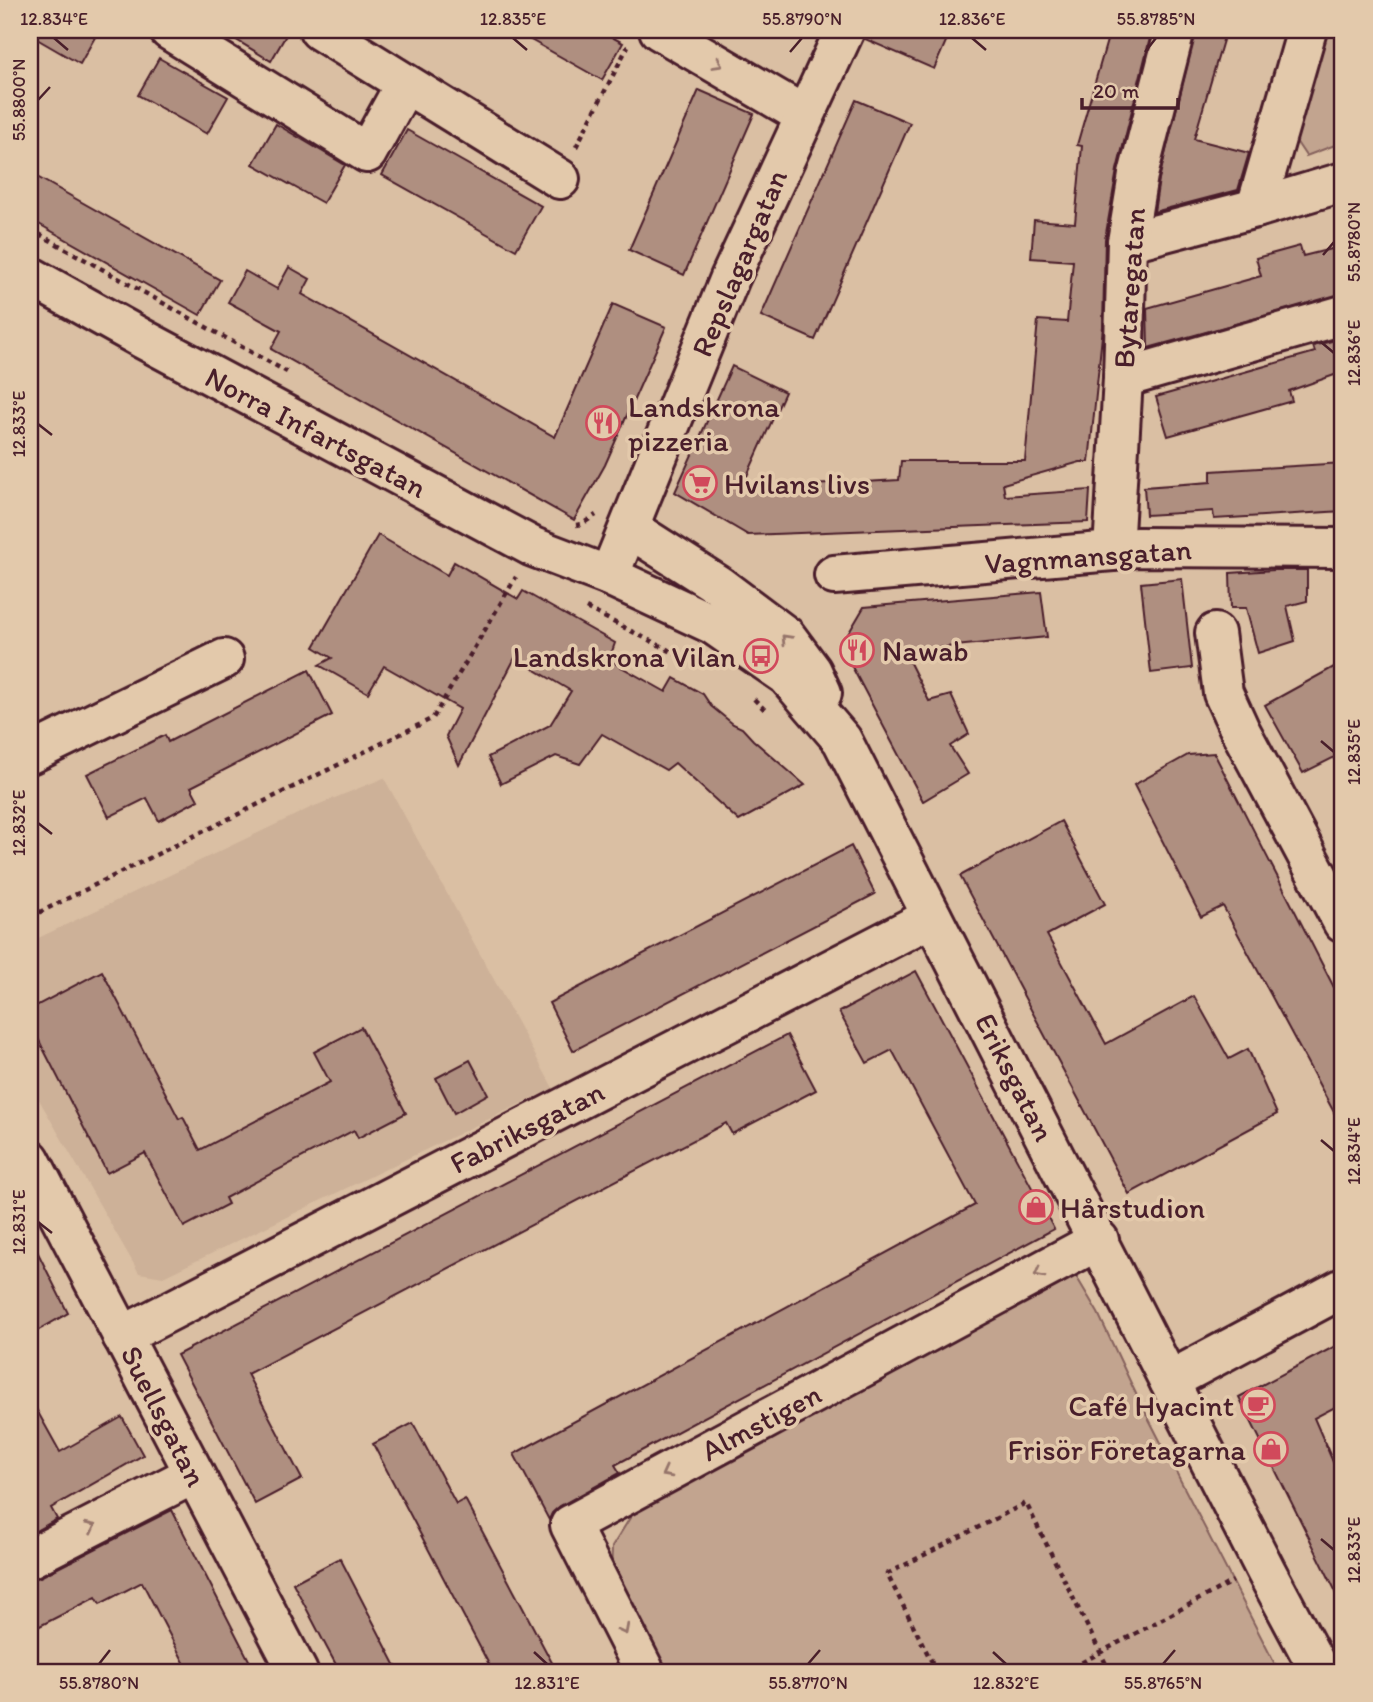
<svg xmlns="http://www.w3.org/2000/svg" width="1373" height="1702" font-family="Itim,sans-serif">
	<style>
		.built { fill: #cdb198 }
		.green { fill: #c2a48f; stroke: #86625d; stroke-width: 2 }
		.building { fill: #af8f80; stroke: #4a1f2b; stroke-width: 2 }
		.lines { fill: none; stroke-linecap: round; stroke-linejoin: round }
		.minor-casing { stroke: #4a1f2b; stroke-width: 44 }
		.path { stroke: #4a1f2b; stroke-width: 4.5; stroke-dasharray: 5 5; stroke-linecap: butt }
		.minor { stroke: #e3c9ab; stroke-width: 38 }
		.oneway { stroke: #96746b }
		.ticks { fill: none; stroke: #4a1f2b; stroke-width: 2.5 }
		.labels { text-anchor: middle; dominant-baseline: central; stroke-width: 7; stroke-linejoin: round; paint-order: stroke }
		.street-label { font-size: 30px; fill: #4a1f2b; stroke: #e3c9ab }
		.poi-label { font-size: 30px; fill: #4a1f2b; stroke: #e3c9ab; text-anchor: start }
		.neatline { fill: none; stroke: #4a1f2b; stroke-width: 2.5 }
		.ticks-label { font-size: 18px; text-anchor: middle; fill: #4a1f2b }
	</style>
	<rect width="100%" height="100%" fill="#dabfa3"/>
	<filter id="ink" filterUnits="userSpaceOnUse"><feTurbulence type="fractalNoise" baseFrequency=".0143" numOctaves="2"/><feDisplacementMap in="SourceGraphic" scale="14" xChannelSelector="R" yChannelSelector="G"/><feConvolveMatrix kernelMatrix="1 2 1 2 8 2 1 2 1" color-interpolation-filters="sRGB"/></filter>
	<g filter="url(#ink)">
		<path class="built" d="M384 778 553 1088 163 1277 139 1273 30 1084V942L310 808Z"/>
		<g class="green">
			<path d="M1325 30H1343V142L1306 156 1296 141Z"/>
			<path d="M1073 1271 1098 1313 1137 1396 1279 1672H659L611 1582 612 1547 633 1513Z"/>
		</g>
		<g class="building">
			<path d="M30 30H99L80 64 30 35Z"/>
			<path d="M220 30H289L271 61Z"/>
			<path d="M513 30H599L623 43 602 80Z"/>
			<path d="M867 30H951L934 69 865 39Z"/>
			<path d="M1110 30H1152L1117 170 1105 239 1103 326 1089 462H1080L1003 484 1005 496 1090 490 1088 522 748 535 675 492 732 366 785 392 741 489 899 480 901 461H1025L1038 320 1067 322 1073 261 1031 258 1034 220 1075 223 1082 146 1077 145Z"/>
			<path d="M1196 30H1226L1194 139 1249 153 1238 190 1154 212 1159 179Z"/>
			<path d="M159 58 228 97 207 134 138 95Z"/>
			<path d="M699 90 754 114 684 275 629 250Z"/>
			<path d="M856 100 910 123 815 340 761 316Z"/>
			<path d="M276 124 345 165 323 203 253 164Z"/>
			<path d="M407 130 541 206 516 250 382 175Z"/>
			<path d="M30 173 220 280 200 315 30 219Z"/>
			<path d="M1300 246 1303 256 1343 246V294L1148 348 1147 308 1261 276 1256 258Z"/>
			<path d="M289 267 310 279 302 294 555 437 613 304 666 327 605 465 574 520 271 349 281 331 228 302 245 271 277 289Z"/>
			<path d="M1343 338V372L1289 391 1292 401 1168 436 1156 397 1315 352 1313 346Z"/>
			<path d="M1343 463V511L1214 519 1213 511 1146 515 1144 487 1211 482V471Z"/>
			<path d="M378 535 447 575 454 562 518 599 523 591 615 643 609 660 666 692 674 678 703 694 711 706 733 724 742 728 753 740 805 785 739 821 675 763 666 770 602 734 580 764 556 756 501 784 488 757 550 725 571 691 515 658 459 765 446 736 460 709 384 666 368 693 319 665 332 658 314 647Z"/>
			<path d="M1275 570H1307V601L1287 606 1295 641 1258 653 1246 608H1231L1230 573Z"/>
			<path d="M1182 579 1192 668 1151 673 1141 583Z"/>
			<path d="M1041 592 1047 637 904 651 929 701 951 695 969 734 950 746 968 774 923 801 841 646 864 607Z"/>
			<path d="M1343 662V753L1303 773 1265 705Z"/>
			<path d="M309 670 332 715 191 787 198 800 159 821 147 798 109 817 87 774 165 735 168 742Z"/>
			<path d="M1214 753 1343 1005V1129L1223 906 1201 917 1134 785 1188 755Z"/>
			<path d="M1061 821 1105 904 1047 935 1106 1044 1194 996 1229 1059 1248 1049 1277 1114 1129 1194 960 876Z"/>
			<path d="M851 846 875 894 573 1051 549 1003Z"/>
			<path d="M102 971 179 1119 183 1117 200 1150 330 1082 314 1052 361 1027 406 1113 358 1138 354 1130 225 1198 228 1204 184 1227 145 1153 107 1173 30 1023V1009Z"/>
			<path d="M916 971 1054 1229 615 1465 620 1473 560 1506 552 1513 549 1520 514 1454 975 1205 892 1050 867 1063 839 1012Z"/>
			<path d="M787 1035 816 1090 732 1134 726 1123 247 1374 302 1479 255 1504 177 1355Z"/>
			<path d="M470 1060 488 1094 454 1113 436 1078Z"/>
			<path d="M30 1237 68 1313 30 1335Z"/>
			<path d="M1343 1342V1403L1314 1418 1343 1485V1606L1239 1397Z"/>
			<path d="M30 1398 60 1452 122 1417 143 1455 51 1508 57 1519 30 1534Z"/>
			<path d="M413 1423 456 1504 465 1499 557 1672H493L373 1444Z"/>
			<path d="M172 1510 255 1672H189L142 1582 100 1604 96 1597 30 1631V1580L40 1577Z"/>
			<path d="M340 1558 399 1672H340L327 1648 293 1583Z"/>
		</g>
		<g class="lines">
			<g class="minor-casing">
				<g id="minor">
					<path d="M169 30 367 153 405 84"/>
					<path d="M319 30 560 179"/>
					<path d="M659 30 804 115"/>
					<path d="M1256 208 1307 30"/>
					<path d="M1127 242 1256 208 1343 182"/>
					<path d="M30 276 143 339 533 547 609 576 712 624 787 676 842 740 1266 1571 1320 1672"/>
					<path d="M1123 378 1343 315"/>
					<path d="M629 528 718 585 786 636 812 671 822 693"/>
					<path d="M1113 551 1123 378 1127 242 1138 175 1175 30"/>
					<path d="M834 575 1113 551 1136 547 1343 548"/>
					<path d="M609 576 730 278 845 30"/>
					<path d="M1215 633 1223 693 1240 730 1343 923"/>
					<path d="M30 754 224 659"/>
					<path d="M30 1159 298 1672"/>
					<path d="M122 1336 932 917"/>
					<path d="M1169 1381 1343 1288"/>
					<path d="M30 1558 194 1474"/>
					<path d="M645 1672 570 1525 1099 1240"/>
				</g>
			</g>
			<g class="path">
				<path d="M576 147 628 46"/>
				<path d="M30 229 287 372"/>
				<path d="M576 525 582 524 596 515"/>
				<path d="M586 608 688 660"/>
				<path d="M754 699 768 713"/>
				<path d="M30 917 433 718 516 577"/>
				<path d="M937 1672 887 1574 1026 1503 1110 1672"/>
				<path d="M1064 1672 1233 1581"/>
			</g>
			<use href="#minor" class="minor"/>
		</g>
		<defs><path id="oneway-chevron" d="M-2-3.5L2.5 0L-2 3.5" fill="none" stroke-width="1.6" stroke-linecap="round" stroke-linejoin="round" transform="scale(1.75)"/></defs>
		<g class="oneway">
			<use href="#oneway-chevron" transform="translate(718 64) rotate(30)"/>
			<use href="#oneway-chevron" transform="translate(786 639) rotate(-134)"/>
			<use href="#oneway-chevron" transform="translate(1039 1273) rotate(152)"/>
			<use href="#oneway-chevron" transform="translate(666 1473) rotate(152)"/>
			<use href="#oneway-chevron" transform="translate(91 1527) rotate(-27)"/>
			<use href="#oneway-chevron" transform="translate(624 1630) rotate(63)"/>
		</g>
	</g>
	<path class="ticks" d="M54 38 68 50M513 38 527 50M972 38 986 50M790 52 802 38M1145 52 1156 38M38 100 50 87M1323 255 1334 242M1321 342 1334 353M38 424 52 435M1321 741 1334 752M38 823 52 834M1321 1140 1334 1151M38 1222 52 1233M1321 1539 1334 1550M534 1652 547 1664M993 1652 1006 1664M99 1664 110 1650M808 1664 820 1650M1163 1664 1175 1650"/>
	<defs>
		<g id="restaurant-ring" transform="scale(1.75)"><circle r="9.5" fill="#e3c9ab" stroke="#d1495b" stroke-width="1.5"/><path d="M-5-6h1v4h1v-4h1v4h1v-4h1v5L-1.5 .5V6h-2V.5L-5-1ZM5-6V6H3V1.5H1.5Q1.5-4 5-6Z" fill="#d1495b"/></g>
		<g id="supermarket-ring" transform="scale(1.75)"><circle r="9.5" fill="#e3c9ab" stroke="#d1495b" stroke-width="1.5"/><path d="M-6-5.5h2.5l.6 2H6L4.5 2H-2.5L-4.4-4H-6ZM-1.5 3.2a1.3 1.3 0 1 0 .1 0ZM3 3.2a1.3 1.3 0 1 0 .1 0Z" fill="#d1495b"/></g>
		<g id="bus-ring" transform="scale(1.75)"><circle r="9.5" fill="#e3c9ab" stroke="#d1495b" stroke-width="1.5"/><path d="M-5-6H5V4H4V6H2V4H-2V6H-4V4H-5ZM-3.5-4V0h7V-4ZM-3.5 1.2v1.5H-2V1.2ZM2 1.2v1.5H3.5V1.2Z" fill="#d1495b"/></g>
		<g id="shop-ring" transform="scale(1.75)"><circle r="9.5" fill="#e3c9ab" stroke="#d1495b" stroke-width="1.5"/><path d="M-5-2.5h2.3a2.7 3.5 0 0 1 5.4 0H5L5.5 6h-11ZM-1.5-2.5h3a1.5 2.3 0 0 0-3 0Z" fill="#d1495b"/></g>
		<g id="cafe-ring" transform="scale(1.75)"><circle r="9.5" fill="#e3c9ab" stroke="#d1495b" stroke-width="1.5"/><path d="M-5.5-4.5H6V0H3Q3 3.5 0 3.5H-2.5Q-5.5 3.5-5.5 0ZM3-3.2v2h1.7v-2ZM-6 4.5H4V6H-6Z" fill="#d1495b"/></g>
	</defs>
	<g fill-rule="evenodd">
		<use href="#restaurant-ring" x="603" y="423"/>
		<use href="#supermarket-ring" x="700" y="483"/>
		<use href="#restaurant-ring" x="857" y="650"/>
		<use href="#bus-ring" x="761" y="656"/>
		<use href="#shop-ring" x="1036" y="1207"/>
		<use href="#cafe-ring" x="1258" y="1405"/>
		<use href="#shop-ring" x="1271" y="1449"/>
	</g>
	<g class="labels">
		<g class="street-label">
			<text transform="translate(739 263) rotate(-67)">Repslagargatan</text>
			<text transform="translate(1129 288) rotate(-86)">Bytaregatan</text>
			<text transform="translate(316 432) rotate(28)">Norra Infartsgatan</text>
			<text transform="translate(1088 556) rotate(-4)">Vagnmansgatan</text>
			<text transform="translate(1015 1077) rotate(63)">Eriksgatan</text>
			<text transform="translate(527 1127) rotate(-27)">Fabriksgatan</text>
			<text transform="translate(164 1416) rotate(63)">Suellsgatan</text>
			<text transform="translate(761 1422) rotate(-28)">Almstigen</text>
		</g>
		<g class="poi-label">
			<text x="628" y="406">Landskrona<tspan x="628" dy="34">pizzeria</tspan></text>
			<text x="724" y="483">Hvilans livs</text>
			<text x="882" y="650">Nawab</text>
			<text x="736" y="656" text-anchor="end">Landskrona Vilan</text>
			<text x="1060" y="1207">Hårstudion</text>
			<text x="1234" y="1405" text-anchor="end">Café Hyacint</text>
			<text x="1246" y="1449" text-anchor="end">Frisör Företagarna</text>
		</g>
	</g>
	<rect width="1373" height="1702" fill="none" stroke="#e3c9ab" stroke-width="77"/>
	<path d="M1082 98v10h96v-10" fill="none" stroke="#4a1f2b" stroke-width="3.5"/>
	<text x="1093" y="98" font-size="21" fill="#4a1f2b" stroke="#e3c9ab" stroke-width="5" paint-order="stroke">20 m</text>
	<rect x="38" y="38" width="1296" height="1626" class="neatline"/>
	<g class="ticks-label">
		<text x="54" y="25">12.834°E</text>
		<text x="513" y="25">12.835°E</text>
		<text x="802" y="25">55.8790°N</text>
		<text x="972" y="25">12.836°E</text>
		<text x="1156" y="25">55.8785°N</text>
		<text transform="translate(19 100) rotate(-90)" y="6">55.8800°N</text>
		<text transform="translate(1354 242) rotate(-90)" y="6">55.8780°N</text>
		<text transform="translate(1354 353) rotate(-90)" y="6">12.836°E</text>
		<text transform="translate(19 424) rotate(-90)" y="6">12.833°E</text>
		<text transform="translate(1354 752) rotate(-90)" y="6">12.835°E</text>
		<text transform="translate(19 823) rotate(-90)" y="6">12.832°E</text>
		<text transform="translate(1354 1151) rotate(-90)" y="6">12.834°E</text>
		<text transform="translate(19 1222) rotate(-90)" y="6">12.831°E</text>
		<text transform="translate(1354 1550) rotate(-90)" y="6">12.833°E</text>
		<text x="99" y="1689">55.8780°N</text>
		<text x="547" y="1689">12.831°E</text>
		<text x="808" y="1689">55.8770°N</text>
		<text x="1006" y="1689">12.832°E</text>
		<text x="1163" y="1689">55.8765°N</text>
	</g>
</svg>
